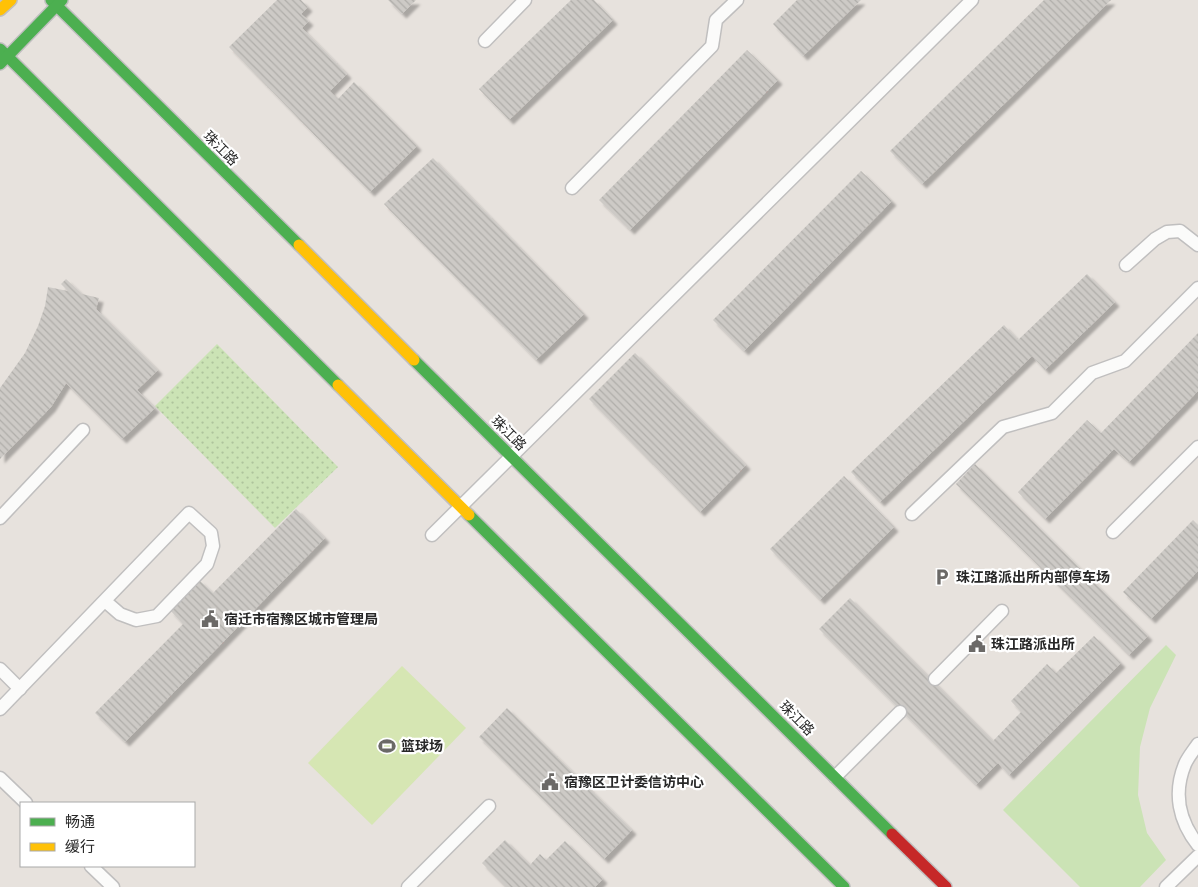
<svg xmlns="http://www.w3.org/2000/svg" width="1198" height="887" font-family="'IBM Plex Sans','Noto Sans SC',sans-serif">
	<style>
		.park { fill: url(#park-dots) }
		.garden { fill: #cbe3b5 }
		.pitch { fill: #d6e6b3 }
		.building { fill: url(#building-back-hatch); filter: url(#shadow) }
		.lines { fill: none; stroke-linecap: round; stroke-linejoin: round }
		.lane-casing { stroke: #c0bfbf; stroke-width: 15 }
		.fast-casing { stroke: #c0bfbf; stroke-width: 14 }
		.slow-casing { stroke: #c0bfbf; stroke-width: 14 }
		.jam-casing { stroke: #c0bfbf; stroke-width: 14 }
		.lane { stroke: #fbfbfa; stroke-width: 12 }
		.fast { stroke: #4caf50; stroke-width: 11 }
		.slow { stroke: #ffc107; stroke-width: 11 }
		.jam { stroke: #c62828; stroke-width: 11 }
		.labels { text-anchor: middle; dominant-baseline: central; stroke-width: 4.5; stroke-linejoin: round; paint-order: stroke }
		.street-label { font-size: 14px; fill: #282828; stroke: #fff }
		.poi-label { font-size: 14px; font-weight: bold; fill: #282828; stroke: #fff; text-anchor: start }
	</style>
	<defs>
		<pattern id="park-dots" width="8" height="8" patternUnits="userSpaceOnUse" patternTransform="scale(1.25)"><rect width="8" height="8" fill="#cbe3b5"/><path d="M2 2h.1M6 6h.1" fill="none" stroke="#aec39c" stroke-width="1.8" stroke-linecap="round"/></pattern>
		<pattern id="building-back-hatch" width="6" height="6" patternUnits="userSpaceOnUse" patternTransform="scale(1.25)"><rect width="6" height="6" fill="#cdcac6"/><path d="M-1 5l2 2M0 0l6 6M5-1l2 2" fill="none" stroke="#b0aeaa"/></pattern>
		<filter id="shadow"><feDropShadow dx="4.5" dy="4.5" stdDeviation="1" flood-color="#0004"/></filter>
	</defs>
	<rect width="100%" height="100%" fill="#e7e2dd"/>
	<path class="park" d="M217 344 338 467 275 528 155 406Z"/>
	<path class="garden" d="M1166 645 1176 655 1150 708 1140 747 1138 795 1147 833 1166 860 1140 887H1080L1003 810Z"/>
	<path class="pitch" d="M402 666 466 728 372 825 308 763Z"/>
	<g class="building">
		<path d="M277 0H301L308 7 301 14 309 21 302 28 347 74 330 91 338 99 354 82 417 146 370 192 229 47Z"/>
		<path d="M388 0H416L402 14Z"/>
		<path d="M571 0H594L613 20 509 120 479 89Z"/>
		<path d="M797 0H861L803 56 773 24Z"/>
		<path d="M1044 0H1111L922 184 890 151Z"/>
		<path d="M747 50 778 80 630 230 599 200Z"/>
		<path d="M433 158 584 314 536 360 384 204Z"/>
		<path d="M861 171 892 201 744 351 713 320Z"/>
		<path d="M1087 274 1115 302 1045 370 1032 356 880 502 851 472 1004 325 1018 340Z"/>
		<path d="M66 279 82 294 99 298 96 309 158 370 137 390 155 408 122 439 66 383 51 407 0 459V388L25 353 38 326 45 306 48 287 68 291 61 284Z"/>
		<path d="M1198 333V391L1129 462 1114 449 1045 519 1018 492 1087 420 1101 433Z"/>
		<path d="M635 353 746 465 700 512 589 399Z"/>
		<path d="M975 464 1148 636 1129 655 956 484Z"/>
		<path d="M844 476 894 527 820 600 770 549Z"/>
		<path d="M296 509 325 538 125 742 95 713 183 624 170 610 199 580 213 593Z"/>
		<path d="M1193 520 1198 525V571L1151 619 1123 592Z"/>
		<path d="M850 598 993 741 1021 712 1011 701 1047 664 1056 673 1094 636 1121 663 1009 775 998 763 976 785 819 629Z"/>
		<path d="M507 708 632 830 604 859 479 737Z"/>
		<path d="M505 840 530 865 540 854 546 860 565 841 603 879 595 887H506L482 863Z"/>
	</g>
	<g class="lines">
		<g class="lane-casing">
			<g id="lane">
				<path d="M485 41 525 0"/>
				<path d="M572 188 712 46 716 20 737 0"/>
				<path d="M1126 265 1155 239 1167 232 1180 231 1198 245"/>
				<path d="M912 514 1003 427 1052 413 1092 373 1125 361 1198 288"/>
				<path d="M0 518 83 430"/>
				<path d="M1113 532 1198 447"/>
				<path d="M432 535 972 0"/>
				<path d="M0 669 20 689"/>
				<path d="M935 679 1002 611"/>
				<path d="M0 709 189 513 211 533 213 546 207 564 157 616 136 620 120 614 105 601"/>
				<path d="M1198 744C1194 750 1188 757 1185 764 1173 793 1179 821 1198 845"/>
				<path d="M835 777 900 712"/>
				<path d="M0 778 26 803"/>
				<path d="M91 866 113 887"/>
				<path d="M408 887 489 806"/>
				<path d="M1166 887 1198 856"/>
			</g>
		</g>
		<g class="fast-casing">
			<g id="fast">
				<path d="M51 0 299 245"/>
				<path d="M0 49 338 385"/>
				<path d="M0 64 62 0"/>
				<path d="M414 360 892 834"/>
				<path d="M469 515 844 887"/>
			</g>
		</g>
		<g class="slow-casing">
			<g id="slow">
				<path d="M0 10 11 0"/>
				<path d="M299 245 414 360"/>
				<path d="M338 385 469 515"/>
			</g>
		</g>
		<g class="jam-casing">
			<path id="jam" d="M892 834 946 887"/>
		</g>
		<use href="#lane" class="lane"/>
		<use href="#fast" class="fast"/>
		<use href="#slow" class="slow"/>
		<use href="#jam" class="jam"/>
	</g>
	<defs>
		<g id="parking-bare" transform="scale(1.35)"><path d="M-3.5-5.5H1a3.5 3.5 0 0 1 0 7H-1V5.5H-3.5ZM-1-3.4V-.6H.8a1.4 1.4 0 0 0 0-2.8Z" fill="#6b6967" stroke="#fff" stroke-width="2.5" paint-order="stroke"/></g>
		<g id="civic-bare" transform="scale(1.35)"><path d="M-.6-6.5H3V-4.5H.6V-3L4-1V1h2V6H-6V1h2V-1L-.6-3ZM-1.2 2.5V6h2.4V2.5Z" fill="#6b6967" stroke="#fff" stroke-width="2.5" paint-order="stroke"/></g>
		<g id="stadium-bare" transform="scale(1.35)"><path d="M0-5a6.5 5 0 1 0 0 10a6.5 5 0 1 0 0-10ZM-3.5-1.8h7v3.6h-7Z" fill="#6b6967" stroke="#fff" stroke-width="2.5" paint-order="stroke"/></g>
	</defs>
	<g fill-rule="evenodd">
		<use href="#parking-bare" x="942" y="577"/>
		<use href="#civic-bare" x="210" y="619"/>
		<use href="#civic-bare" x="977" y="644"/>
		<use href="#stadium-bare" x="387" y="746"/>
		<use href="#civic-bare" x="550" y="782"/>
	</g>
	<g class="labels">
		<g class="street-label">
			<text transform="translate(221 148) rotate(45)">珠江路</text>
			<text transform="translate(509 433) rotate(45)">珠江路</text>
			<text transform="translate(797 718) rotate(45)">珠江路</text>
		</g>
		<g class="poi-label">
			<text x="956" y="577">珠江路派出所内部停车场</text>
			<text x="224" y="619">宿迁市宿豫区城市管理局</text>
			<text x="991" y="644">珠江路派出所</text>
			<text x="401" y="746">篮球场</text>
			<text x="564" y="782">宿豫区卫计委信访中心</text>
		</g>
	</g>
	<rect x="20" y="802" width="175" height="65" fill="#ffffff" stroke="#a9a9a9"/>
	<rect x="30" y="818" width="25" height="8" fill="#4caf50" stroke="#a9a9a9"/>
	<text x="65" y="827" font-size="15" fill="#282828">畅通</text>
	<rect x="30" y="843" width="25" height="8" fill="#ffc107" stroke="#a9a9a9"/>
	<text x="65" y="852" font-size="15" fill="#282828">缓行</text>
</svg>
